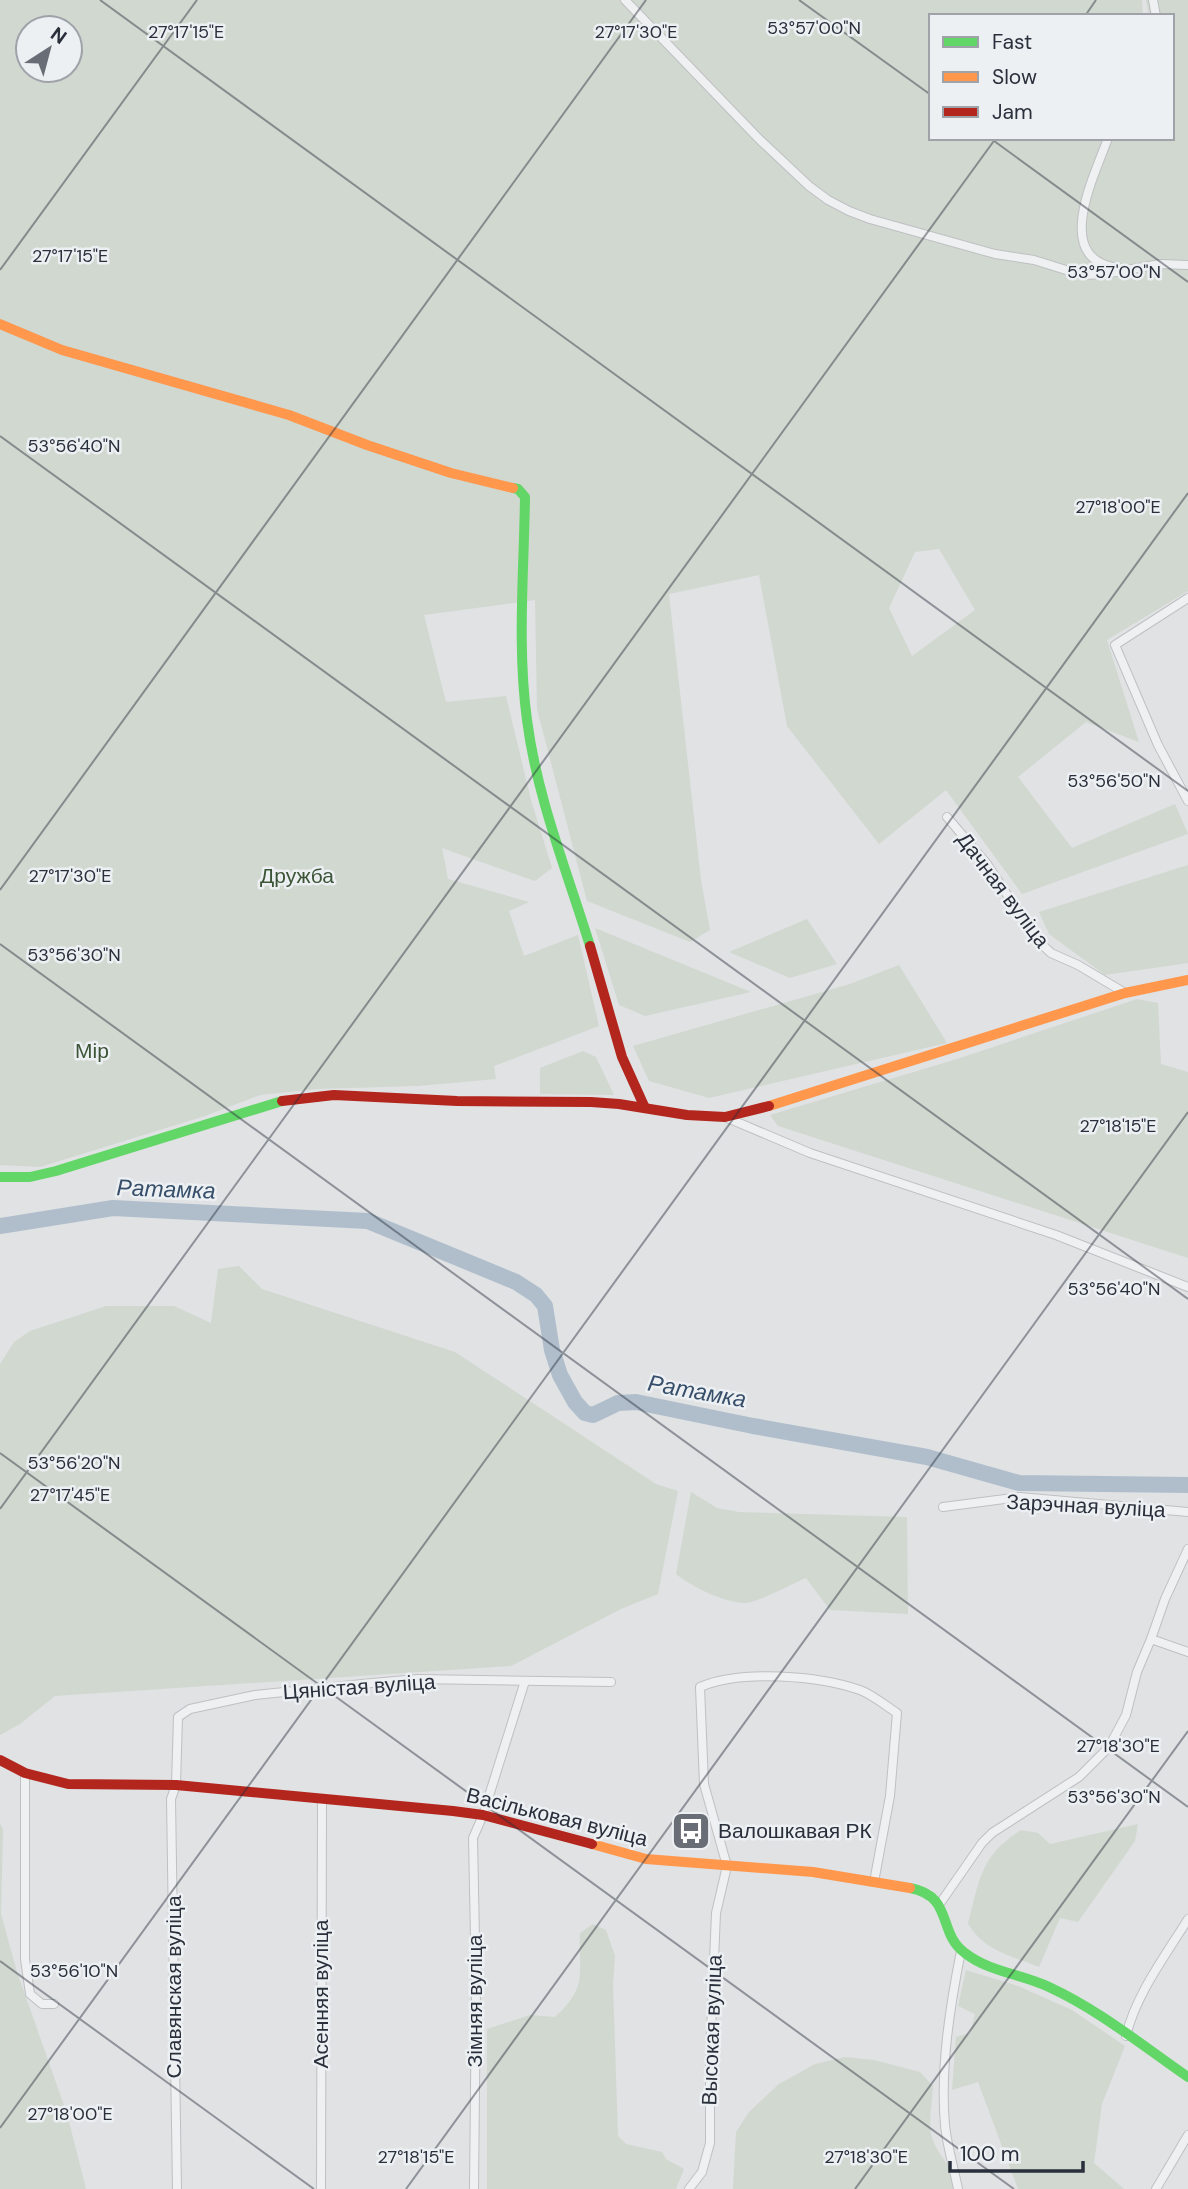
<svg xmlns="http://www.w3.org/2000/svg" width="1188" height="2189" font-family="'DM Sans',sans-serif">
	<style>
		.green { fill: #d1d8d0; fill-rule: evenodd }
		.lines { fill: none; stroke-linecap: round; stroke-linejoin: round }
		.river { stroke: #b0becc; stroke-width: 16 }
		.street-casing { stroke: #bec0c2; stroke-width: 10 }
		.street { stroke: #eef0f1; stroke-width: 8 }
		.fast { stroke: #63d668; stroke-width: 10 }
		.slow { stroke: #ff974d; stroke-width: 10 }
		.jam { stroke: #b3261e; stroke-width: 10 }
		.ticks { fill: none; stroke: #292f3b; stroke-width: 2; stroke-opacity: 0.45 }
		.labels { text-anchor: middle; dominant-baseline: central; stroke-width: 5; stroke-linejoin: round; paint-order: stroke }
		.park-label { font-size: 21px; fill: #3d5537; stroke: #edf0f3 }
		.street-label { font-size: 21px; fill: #292f3b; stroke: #edf0f3 }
		.poi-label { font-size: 21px; fill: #292f3b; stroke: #edf0f3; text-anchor: start }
		.water-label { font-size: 23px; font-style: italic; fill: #374f6a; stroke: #edf0f3 }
		.ticks-label { font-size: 18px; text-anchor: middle; fill: #292f3b; stroke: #edf0f3; stroke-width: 5; stroke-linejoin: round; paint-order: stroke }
	</style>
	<rect width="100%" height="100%" fill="#e0e2e4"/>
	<g class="green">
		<path d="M0 0H1142L1143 16H931V138H1172V16H1149L1146 0H1188V591L1107 640 1139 742 1086 722 1018 777 1072 848 1175 804 1188 834 1022 894 946 790 879 844 787 726 759 575 669 594 701 880 710 930 690 942 587 901 537 709 535 600 424 615 446 702 506 696 531 800 552 868 535 881 442 848 448 879 529 902 509 911 524 956 578 935 599 1026 494 1066 496 1079 418 1086 317 1089 260 1095 205 1116 40 1167 0 1165ZM28 28H70V70H28ZM939 549 975 610 912 656 889 608 915 552Z"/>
		<path d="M1188 865V963L1105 975 1049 934 1039 912Z"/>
		<path d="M807 919 837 964 790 978 729 952Z"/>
		<path d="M595 928 751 992 645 1016 619 1005Z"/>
		<path d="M899 965 947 1043 709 1098 649 1081 633 1046 850 984Z"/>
		<path d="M1137 999 1158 1003 1161 1064 1188 1072V1258L778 1126 770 1115 957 1059Z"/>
		<path d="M583 1051 596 1057 614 1095 540 1094V1068Z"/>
		<path d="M239 1266 262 1289 455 1352 656 1484 678 1491 658 1594 621 1609 511 1666 55 1696 20 1724 0 1735V1364L14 1342 30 1331 106 1306H174L211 1323 218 1269Z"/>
		<path d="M691 1492 717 1508 739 1512 907 1517 908 1614 830 1610 806 1578C794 1583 756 1603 746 1603 725 1603 692 1587 676 1574Z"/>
		<path d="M0 1824 3 1829 1 1914 17 1972 67 2114 86 2189H0Z"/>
		<path d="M1138 1824 1135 1841 1078 1922 1060 1918 1039 1967C1012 1956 982 1950 968 1923 980 1879 980 1856 1021 1830L1038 1833 1050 1844Z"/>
		<path d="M593 1924 606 1930 615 1956 613 1984 618 2136 626 2144 662 2152 666 2159 684 2169 676 2189H487V2029L530 2015 555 2017C589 1985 578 1975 580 1933Z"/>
		<path d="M966 1970 1018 1986 1072 2010 1125 2046 1102 2104 1094 2163 1124 2189H1018L978 2082 952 2090 956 2037 970 2033 975 2014 958 2006Z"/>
		<path d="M845 2057 874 2060 920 2072 933 2086C932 2102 928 2124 932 2138 939 2158 953 2166 958 2189H733L736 2132 749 2112 779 2084 815 2064Z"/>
	</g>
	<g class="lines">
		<path class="river" d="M0 1226 113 1208 368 1221 516 1282 536 1295 545 1306 552 1350 560 1375 575 1402 585 1413 593 1415 618 1403 636 1402 753 1426 927 1457 1019 1483 1188 1485"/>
		<g class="street-casing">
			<g id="street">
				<path d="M625 0 759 139 809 186 828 200 849 211 870 219 995 254 1034 260 1082 275 1105 274 1160 264 1188 265"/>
				<path d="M1153 0 1156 16"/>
				<path d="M1108 138C1094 177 1051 260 1119 268"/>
				<path d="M1188 598 1115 645 1158 745 1188 801"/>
				<path d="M947 817 987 864 1036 939 1051 953 1078 965 1125 993"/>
				<path d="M725 1117 810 1153 1056 1235 1188 1287"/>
				<path d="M943 1507 1020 1497 1188 1512"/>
				<path d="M1151 1639 1188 1652"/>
				<path d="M25 1773V1959L30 1994 42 2004H54"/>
				<path d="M941 1902 982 1843 992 1833 1079 1777 1109 1747 1126 1715 1137 1672 1151 1639 1165 1599 1188 1549"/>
				<path d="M1126 2036C1136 1994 1166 1955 1188 1919"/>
				<path d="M177 2189 171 1799 176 1785 178 1717 190 1709 255 1695 372 1683 418 1679 611 1682"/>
				<path d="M321 2189 322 1800"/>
				<path d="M474 2189 476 1989 473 1838 483 1815 525 1681"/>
				<path d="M689 2189 702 2172 710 2143V2055L716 1913 727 1866 704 1784 700 1687C741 1669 819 1676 860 1690 873 1695 886 1706 897 1713L890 1796 874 1882"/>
				<path d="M958 2189C954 2168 947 2146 945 2125 940 2069 950 2006 961 1951"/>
				<path d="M1156 2189 1188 2135"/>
			</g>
		</g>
		<use href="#street" class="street"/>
		<g class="fast">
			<path d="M513 488 518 489 525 497C524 571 517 647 527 720 537 798 567 871 590 946"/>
			<path d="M0 1177H30L56 1171 282 1101"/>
			<path d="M910 1888C954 1896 937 1933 965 1953 989 1972 1022 1974 1049 1987 1099 2010 1143 2046 1188 2077"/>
		</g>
		<g class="slow">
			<path d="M0 324 62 350 289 415 367 445 451 473 513 488"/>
			<path d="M769 1106 1125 993 1188 980"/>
			<path d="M592 1844 646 1859 813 1872 910 1888"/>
		</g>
		<g class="jam">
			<path d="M590 946 622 1057 645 1108"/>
			<path d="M282 1101 334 1095 457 1101 591 1102 619 1104 687 1115 725 1117 769 1106"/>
			<path d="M0 1760 25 1773 68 1784 176 1785 453 1811 483 1815 592 1844"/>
		</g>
	</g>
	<path class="ticks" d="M100 0 1188 791M799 0 931 95M1085 16 1096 0M990 138 1188 282M0 270 197 0M0 436 1188 1299M0 890 646 0M0 944 1188 1807M0 1453 1014 2189M0 1509 996 138M0 1961 314 2189M0 2128 1188 493M406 2189 1188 1112M855 2189 1188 1731"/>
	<defs>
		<g id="bus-square" transform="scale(2.0125)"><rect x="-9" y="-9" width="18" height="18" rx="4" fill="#696e76" stroke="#edf0f3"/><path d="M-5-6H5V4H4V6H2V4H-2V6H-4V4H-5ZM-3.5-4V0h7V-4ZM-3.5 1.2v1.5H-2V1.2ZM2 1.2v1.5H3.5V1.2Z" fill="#fff"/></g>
	</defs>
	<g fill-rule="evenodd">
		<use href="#bus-square" x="691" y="1831"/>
	</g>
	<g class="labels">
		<g class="park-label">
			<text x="297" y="876">Дружба</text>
			<text x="92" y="1051">Мір</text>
		</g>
		<g class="street-label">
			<text transform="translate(1003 890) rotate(53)">Дачная вуліца</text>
			<text transform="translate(1086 1506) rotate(3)">Зарэчная вуліца</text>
			<text transform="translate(359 1687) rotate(-4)">Цяністая вуліца</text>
			<text transform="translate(557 1817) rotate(14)">Васільковая вуліца</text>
			<text transform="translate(174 1987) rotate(-90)">Славянская вуліца</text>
			<text transform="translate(321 1994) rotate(-90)">Асенняя вуліца</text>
			<text transform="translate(475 2001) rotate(-90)">Зімняя вуліца</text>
			<text transform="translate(712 2030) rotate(-88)">Высокая вуліца</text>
		</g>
		<g class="poi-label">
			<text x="718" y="1831">Валошкавая РК</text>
		</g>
		<g class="water-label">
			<text transform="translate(166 1189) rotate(2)">Ратамка</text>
			<text transform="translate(697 1391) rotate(10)">Ратамка</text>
		</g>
	</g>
	<g class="ticks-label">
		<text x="814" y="34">53°57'00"N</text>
		<text x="186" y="38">27°17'15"E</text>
		<text x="636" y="38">27°17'30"E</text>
		<text x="70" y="262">27°17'15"E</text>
		<text x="1114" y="278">53°57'00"N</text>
		<text x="74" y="452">53°56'40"N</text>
		<text x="1118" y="513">27°18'00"E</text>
		<text x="1114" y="787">53°56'50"N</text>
		<text x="70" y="882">27°17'30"E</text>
		<text x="74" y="961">53°56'30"N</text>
		<text x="1118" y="1132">27°18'15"E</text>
		<text x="1114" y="1295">53°56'40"N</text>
		<text x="74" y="1469">53°56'20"N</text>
		<text x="70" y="1501">27°17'45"E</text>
		<text x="1118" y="1752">27°18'30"E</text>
		<text x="1114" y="1803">53°56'30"N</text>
		<text x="74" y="1977">53°56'10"N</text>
		<text x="70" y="2120">27°18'00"E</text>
		<text x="416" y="2163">27°18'15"E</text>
		<text x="866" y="2163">27°18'30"E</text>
	</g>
	<rect x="929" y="14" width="245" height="126" fill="#edf0f3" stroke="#9fa3a9" stroke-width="2"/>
	<rect x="943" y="37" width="35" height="10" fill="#63d668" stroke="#9fa3a9" stroke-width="2"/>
	<text x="992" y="49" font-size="21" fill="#292f3b">Fast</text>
	<rect x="943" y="72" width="35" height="10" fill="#ff974d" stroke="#9fa3a9" stroke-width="2"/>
	<text x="992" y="84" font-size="21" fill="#292f3b">Slow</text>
	<rect x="943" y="107" width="35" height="10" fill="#b3261e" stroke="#9fa3a9" stroke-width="2"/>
	<text x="992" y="119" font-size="21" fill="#292f3b">Jam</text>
	<g transform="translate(49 49) rotate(36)"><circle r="33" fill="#edf0f3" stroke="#9fa3a9" stroke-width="2"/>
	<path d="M0-5L12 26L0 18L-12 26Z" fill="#696e76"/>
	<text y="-10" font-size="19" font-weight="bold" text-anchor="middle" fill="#292f3b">N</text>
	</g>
	<path d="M950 2161v10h133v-10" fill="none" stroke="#292f3b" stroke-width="3.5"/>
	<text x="960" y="2161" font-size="21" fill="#292f3b" stroke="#edf0f3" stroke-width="5" paint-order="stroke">100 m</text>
</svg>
